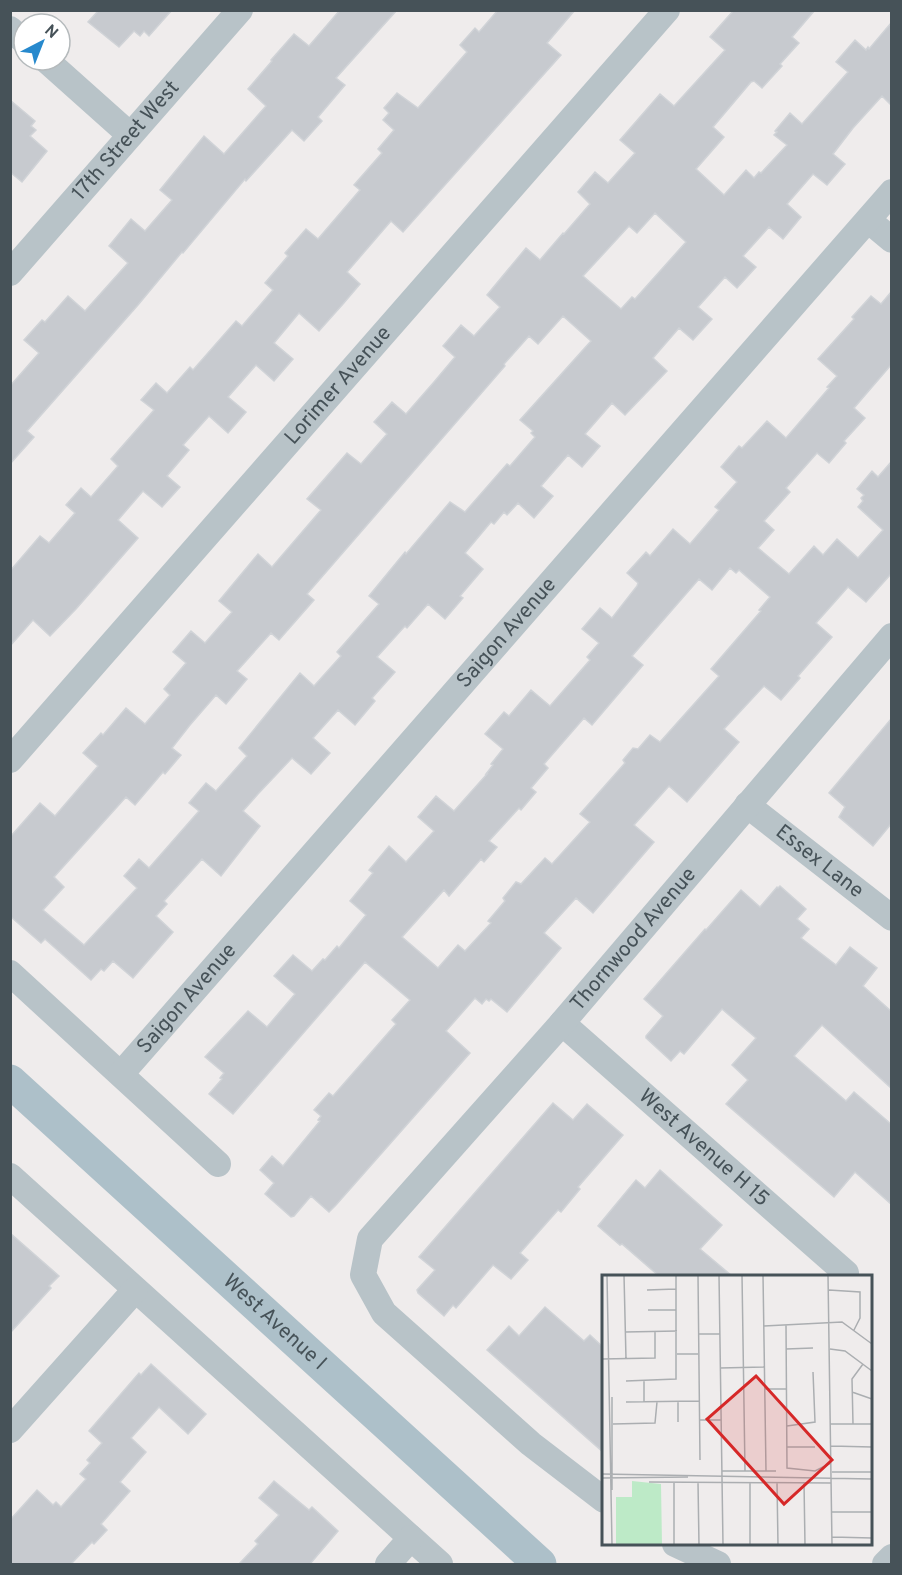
<svg xmlns="http://www.w3.org/2000/svg" width="902" height="1575" font-family="Overpass,sans-serif">
	<style>
		.building { fill: #c7cacf; stroke: #d0d3d7; stroke-width: 1.5; fill-rule: evenodd }
		.lines { fill: none; stroke-linecap: round; stroke-linejoin: round }
		.minor { stroke: #b8c3c8; stroke-width: 26 }
		.major { stroke: #adc0c9; stroke-width: 33 }
		.labels { text-anchor: middle; dominant-baseline: central; stroke-width: 6; stroke-linejoin: round; paint-order: stroke }
		.street-label { font-size: 21px; fill: #465258; stroke: #fff }
		.inset-road { fill: none; stroke: #abaeb1; stroke-width: 1.5 }
		.view { fill: #d62828; fill-opacity: 0.15; stroke: #d62828; stroke-width: 3 }
		.inset-edge { fill: none; stroke: #465258; stroke-width: 3 }
	</style>
	<rect width="100%" height="100%" fill="#efecec"/>
	<g class="building">
		<path d="M99 10H172L149 36 144 31 140 36 134 31 119 47 88 22Z"/>
		<path d="M340 10H397L336 78 345 85 318 117 322 121 304 141 292 130 246 181 245 179 183 253 182 252 138 305 27 431 34 437 10 464V386L39 353 24 340 42 320 45 322 68 296 85 311 128 263 109 246 131 219 145 231 172 200 160 190 204 136 224 154 266 106 248 89 272 61 271 60 294 34 309 46Z"/>
		<path d="M498 10H575L547 43 561 55 403 232 391 221 347 272 360 284 343 304 319 331 299 313 274 343 293 359 274 381 256 365 228 397 246 412 228 433 209 416 183 445 189 450 167 476 180 487 162 507 143 491 118 520 138 538 76 609 50 636 33 620 10 646V571L40 536 49 543 75 513 66 505 81 488 91 497 118 466 111 459 154 410 141 400 156 383 167 393 190 367 193 370 236 321 242 326 273 290 265 283 288 256 285 253 306 229 318 239 360 190 354 185 382 153 378 149 394 130 383 120 389 113 384 108 397 93 418 108 467 52 460 45 475 28 479 32Z"/>
		<path d="M734 10H815L792 37 799 43 780 64 782 66 762 88 754 81 751 82 713 127 724 137 696 169 724 195 746 170 754 178 759 172 761 173 787 145 774 135 777 132 775 131 790 113 802 124 848 72 836 62 855 40 866 50 868 47 869 49 891 23V105L882 96 853 128 833 154 845 164 827 185 813 174 787 204 801 217 783 239 769 227 743 256 756 267 737 288 725 277 698 307 712 319 693 340 679 328 653 358 667 371 649 390 625 415 612 403 585 434 600 446 582 467 568 455 541 486 553 496 534 518 518 503 507 515 504 512 494 524 491 522 465 553 483 569 460 596 463 598 445 619 428 604 407 628 405 626 377 657 395 672 372 698 375 701 355 725 338 710 313 738 330 753 311 774 292 758 258 794 243 811 260 826 221 876 202 859 164 901 167 904 156 916 173 932 133 978 113 961 104 971 101 969 91 980 45 939 41 943 11 917V836L40 803 55 816 98 766 83 753 101 733 103 735 126 708 145 724 170 695 164 689 186 663 173 652 191 631 205 643 232 612 219 601 258 554 272 567 321 510 307 499 347 453 361 464 387 434 374 422 392 402 406 414 434 382 455 357 443 346 461 325 474 336 500 307 487 295 526 248 540 260 563 233 564 234 590 204 578 192 595 172 608 183 635 153 620 140 660 94 674 106 725 50 710 37ZM655 213 686 242 635 299 632 297 621 309 583 276 629 226 637 233ZM563 316 591 341 520 420 533 431 531 433 535 437 510 466 507 464 465 512 450 502 406 554 405 552 369 596 379 604 337 652 341 656 314 686 300 673 239 748 247 756 216 791 206 783 189 803 199 811 149 868 139 859 124 876 137 888 84 945 43 910 64 887 54 877 126 797 135 805 163 772 165 774 181 755 172 748 190 725 216 695 226 704 247 679 237 671 271 633 279 640 314 600 307 594 505 366 504 364 529 336 538 344Z"/>
		<path d="M10 100 35 121 31 126 36 130 30 136 47 151 22 182 10 172Z"/>
		<path d="M891 292V365L854 408 865 418 844 441 846 443 829 463 817 453 786 488 790 492 764 521 774 530 758 548 789 574 814 546 823 555 837 539 858 558 883 530 858 507 863 501 861 498 864 495 857 489 872 471 878 477 891 462V574L866 602 848 587 816 623 832 637 798 676 800 678 781 700 764 686 724 729 739 742 687 802 669 786 634 825 654 842 593 913 576 898 544 933 561 948 507 1012 491 999 489 1001 486 999 482 1004 475 998 446 1031 470 1053 336 1205 329 1212 311 1196 294 1216 291 1217 265 1194 274 1183 260 1170 272 1156 283 1166 320 1121 318 1120 321 1116 314 1110 329 1093 333 1096 396 1024 392 1020 410 1000 365 962 233 1114 209 1094 222 1079 220 1078 224 1073 205 1057 248 1011 267 1027 295 994 274 976 293 955 312 971 323 959 325 960 337 946 339 948 366 915 350 901 373 873 369 870 389 846 406 862 434 831 418 817 436 796 454 811 487 774H486L493 765 491 764 503 749 485 734 504 712 509 716 531 690 550 706 590 660 587 657 599 643 582 629 600 608 612 618 637 586 638 583 627 573 646 552 650 556 673 529 690 544 719 510 715 507 737 482 721 467 739 446 742 448 767 421 786 438 829 388 827 387 837 376 818 359 854 319 852 317 871 296 881 304ZM730 568 736 573 739 570 770 597 759 610 761 611 711 669 719 676 660 742 650 735 638 749 633 748 623 760 625 763 580 814 590 822 552 864 545 858 521 884 516 882 503 898 505 901 488 921 491 923 465 951 458 945 438 968 402 937 444 890 449 896 481 859 484 862 497 847 489 841 519 808 521 810 536 792 531 788 548 768 544 764 584 718 592 725 643 665 632 656 699 579 712 590Z"/>
		<path d="M891 719V824L873 846 839 817 845 807 829 793Z"/>
		<path d="M780 886 806 909 797 919 809 929 801 938 836 965 850 947 877 968 863 986 891 1011V1088L822 1025 794 1056 846 1101 854 1092 891 1124V1204L855 1172 834 1197 726 1104 748 1080 732 1065 756 1038 722 1009 684 1054 680 1051 671 1061 646 1038V1036L663 1016 644 999 705 929 706 930 741 890 760 907 777 887 778 888Z"/>
		<path d="M553 1103 573 1120 587 1104 623 1135 578 1187 580 1189 561 1212 558 1210 520 1253 528 1260 511 1279 493 1265 456 1308 453 1305 444 1316 418 1293 417 1290 435 1270 419 1257Z"/>
		<path d="M660 1170 722 1225 700 1249 732 1276H659L622 1244 620 1245 598 1226 636 1180 645 1188Z"/>
		<path d="M10 1233 59 1276 49 1286 51 1288 10 1333Z"/>
		<path d="M545 1307 584 1341 590 1335 603 1347V1452L487 1350 509 1326 519 1336Z"/>
		<path d="M151 1364 206 1414 188 1434 159 1407 131 1438 146 1452 120 1482 130 1491 101 1524 107 1530 94 1544 92 1542 71 1564H10V1520L37 1490 53 1505 56 1502 61 1507 86 1479 80 1474 90 1463 87 1460 102 1443 89 1431 139 1373 141 1375Z"/>
		<path d="M274 1481 309 1510 312 1507 338 1531 310 1564H239L258 1544 255 1541 279 1515 259 1498Z"/>
	</g>
	<g class="lines">
		<g class="minor">
			<path d="M10 29 24 41"/>
			<path d="M46 60 130 135"/>
			<path d="M868 220 892 240"/>
			<path id="s1" d="M10 273 240 10"/>
			<path id="s2" d="M10 760 667 10"/>
			<path id="s3" d="M747 805 892 918"/>
			<path d="M10 973 218 1164"/>
			<path id="s4" d="M562 1023 846 1273"/>
			<path id="s5" d="M121 1074 892 192"/>
			<path d="M10 1176 440 1564"/>
			<path d="M10 1430 135 1290"/>
			<path id="s6" d="M604 1500 531 1444 384 1313 363 1275 370 1239 562 1023 892 636"/>
			<path d="M675 1544 718 1564"/>
			<path d="M388 1564 411 1538"/>
			<path d="M885 1564 892 1557"/>
		</g>
		<path class="major" id="s7" d="M10 1081 540 1564"/>
	</g>
	<g class="labels">
		<g class="street-label">
			<text stroke="none"><textPath href="#s1" startOffset="176">17th Street West</textPath></text>
			<text stroke="none"><textPath href="#s2" startOffset="498">Lorimer Avenue</textPath></text>
			<text stroke="none"><textPath href="#s5" startOffset="586">Saigon Avenue</textPath></text>
			<text stroke="none"><textPath href="#s3" startOffset="92">Essex Lane</textPath></text>
			<text stroke="none"><textPath href="#s6" startOffset="768">Thornwood Avenue</textPath></text>
			<text stroke="none"><textPath href="#s5" startOffset="100">Saigon Avenue</textPath></text>
			<text stroke="none"><textPath href="#s4" startOffset="189">West Avenue H 15</textPath></text>
			<text stroke="none"><textPath href="#s7" startOffset="358">West Avenue I</textPath></text>
		</g>
	</g>
	<g transform="translate(602 1275)">
		<rect width="270" height="270" fill="#efecec"/>
		<path d="M30 206 59 209 60 270H14V222H30Z" fill="#bdeac7"/>
		<path class="inset-road" d="M5 0 10 270M22 0 24 84M96 0 98 185M117 0 121 270M140 0 143 196M161 0 164 196M226 0 230 270M45 15 74 14M227 15 258 17V43L252 55M46 35H74M184 50 185 193 213 196 229 188M162 51 240 47 270 69M23 57 75 56M96 59H118M184 74 211 73M228 74 243 76 270 96M75 79H96M0 84 53 83V57M118 93 162 92M42 105V127M24 106 74 104V0M163 114H184M250 117 270 124M10 122V215M24 127 97 126M76 127V147M97 145H119M11 149 53 148 55 127M228 149H270M251 149 250 104 261 89M185 151 213 147 211 97M229 171 270 172M185 172H213M120 196H174M230 197H270M0 199 270 204M0 203 86 202M47 207 229 208M72 207V270M96 207 97 270M148 207V270M175 207 176 270M202 207 203 270M230 237H270M230 262 270 263"/>
		<path class="view" d="M154 101 230 185 182 229 105 144Z"/>
		<rect width="270" height="270" class="inset-edge"/>
	</g>
	<rect width="902" height="1575" fill="none" stroke="#465258" stroke-width="24"/>
	<g transform="translate(42 42) rotate(42)"><circle r="28" fill="#ffffff" stroke="#b5babc" stroke-width="1.5"/>
	<path d="M0-4.5L10 22L0 15L-10 22Z" fill="#2789cd"/>
	<text y="-9" font-size="16" font-weight="bold" text-anchor="middle" fill="#465258">N</text>
	</g>
</svg>
